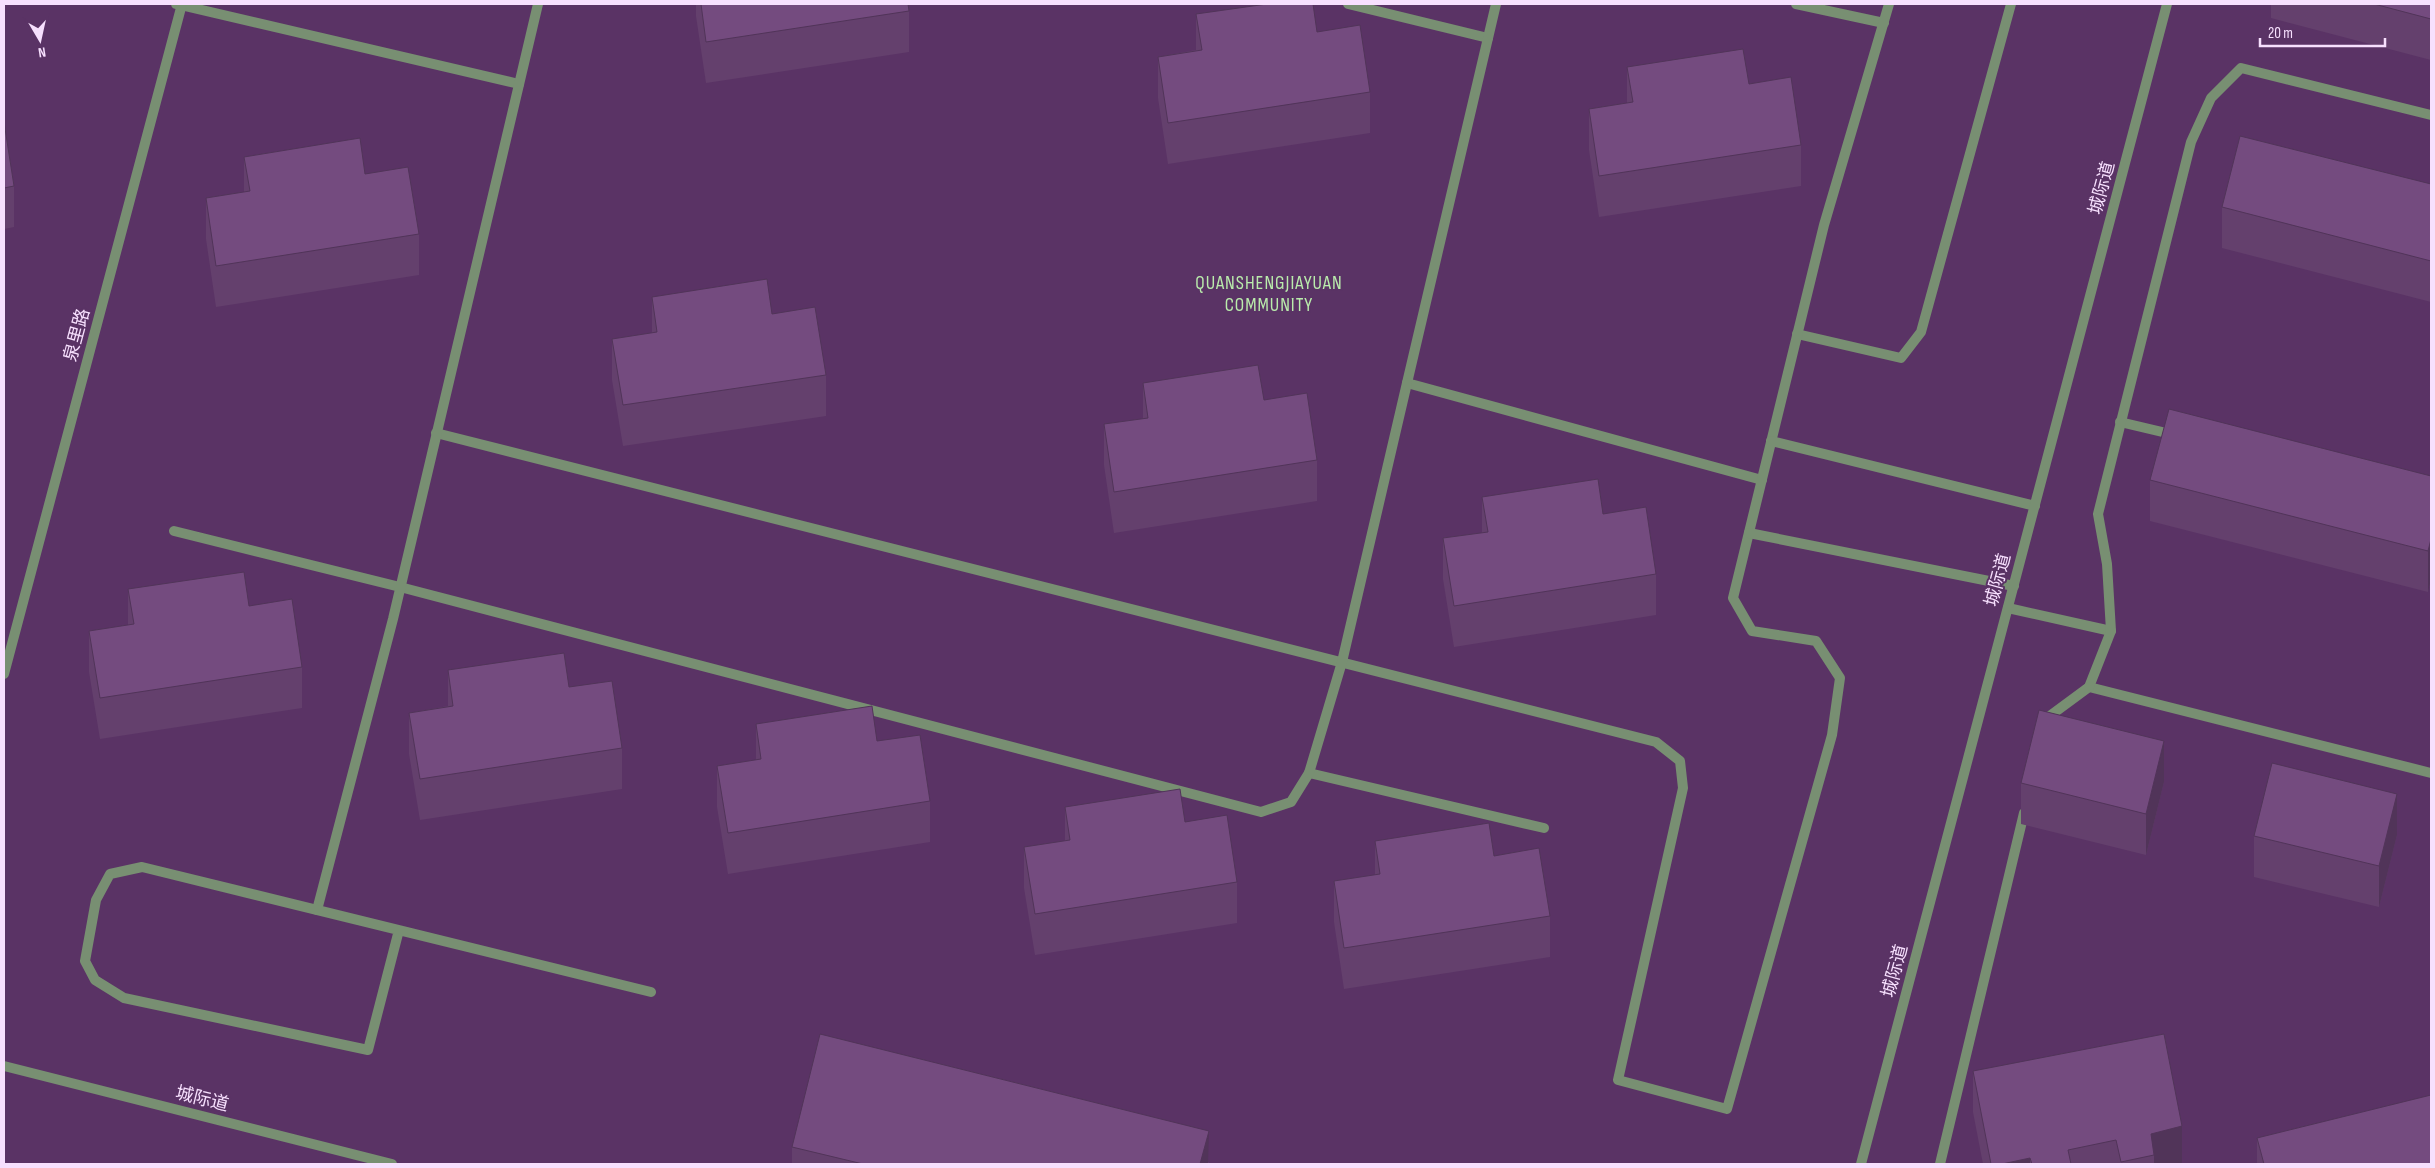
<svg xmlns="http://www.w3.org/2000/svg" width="2435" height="1168" font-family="'Sofia Sans Condensed','Noto Sans SC',sans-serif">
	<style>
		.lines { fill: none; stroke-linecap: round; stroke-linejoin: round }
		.minor { stroke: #788f72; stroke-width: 10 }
		.tertiary { stroke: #788f72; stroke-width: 10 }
		.wall { fill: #64406d }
		.shaded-wall { fill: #513459 }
		.building { fill: #744b7f; stroke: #513459 }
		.labels { text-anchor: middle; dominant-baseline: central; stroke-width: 4; stroke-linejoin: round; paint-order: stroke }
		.street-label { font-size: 18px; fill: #f7e0fe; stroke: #5a3365 }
		.neighbourhood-label { font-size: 19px; letter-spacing: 1px; fill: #baecac; stroke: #5a3365 }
	</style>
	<rect width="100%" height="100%" fill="#5a3365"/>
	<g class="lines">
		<g class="minor">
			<path d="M176 4 519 84"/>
			<path d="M1348 4 1488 38"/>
			<path d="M1496 4 1407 383 1762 480"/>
			<path d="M1796 4 1884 23"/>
			<path d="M1797 334 1901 358 1921 332 2011 4"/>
			<path d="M2120 422 2175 435"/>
			<path d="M436 433 1656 742 1680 761 1683 788 1618 1080 1727 1109 1832 735 1840 678 1816 641 1752 631 1733 598 1824 225 1889 4"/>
			<path d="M1771 441 2035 506"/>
			<path d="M174 531 400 587 1261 812 1291 802 1309 773 1544 828"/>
			<path d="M1749 533 2014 586"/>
			<path d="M2008 608 2111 631"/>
			<path d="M2089 687 2431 773"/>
			<path d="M2046 723 2047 718 2089 687 2111 631 2107 564 2098 514 2191 142 2211 98 2241 68 2431 115"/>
			<path d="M1309 773 1342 662 1407 383"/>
			<path d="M317 910 393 619 538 4"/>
			<path d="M399 930 368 1050 124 998 95 980 85 961 96 900 110 874 142 867 651 992"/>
			<path d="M1940 1164 2024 813"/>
		</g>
		<g class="tertiary">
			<path d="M4 674 182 4"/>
			<path d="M4 1066 392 1164"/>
			<path d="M1861 1164 2167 4"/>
		</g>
	</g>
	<g class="wall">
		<path d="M696 4H908L909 11V52L706 83 696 16Z"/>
		<path d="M2271 4H2431V60L2271 18Z"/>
		<path d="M1196 14 1317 32 1370 92V133L1168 164 1158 98V57L1196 50Z"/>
		<path d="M1627 67 1749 84 1801 145V186L1599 217 1589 150V109L1627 103Z"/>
		<path d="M4 122 14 186V227L4 229Z"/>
		<path d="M244 157 365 174 419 234V275L216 307 206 239V198L244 192Z"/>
		<path d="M2431 184V302L2222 248V207Z"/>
		<path d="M652 297 826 375V416L623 446 612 380V339L652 333Z"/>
		<path d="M1143 383 1264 400 1317 460V501L1114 533 1104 465V424L1143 419Z"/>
		<path d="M2431 476V580L2428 592 2150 521V480Z"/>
		<path d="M1482 497 1603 514 1656 574V615L1454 647 1443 579V538L1482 533Z"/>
		<path d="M128 589 249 606 302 667V708L100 739 89 672V631L128 625Z"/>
		<path d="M448 670 569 687 622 748V789L420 820 409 754V713L448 706Z"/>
		<path d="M756 724 877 741 930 801V842L728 874 717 807V766L756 760Z"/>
		<path d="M2164 782 2146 855 2021 824V783Z"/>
		<path d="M1065 807 1185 822 1237 882V923L1035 955 1024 888V847L1065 841Z"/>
		<path d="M2397 835 2379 907 2254 877V836Z"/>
		<path d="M1375 841 1494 856 1550 916V957L1344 989 1334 922V881L1375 875Z"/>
		<path d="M1973 1071 2182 1164H1983L1973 1112Z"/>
		<path d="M2257 1138 2431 1164H2257Z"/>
		<path d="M792 1147 1209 1162 1208 1164H792Z"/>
	</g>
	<g class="shaded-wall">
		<path d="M2431 539V580L2428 592V551Z"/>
		<path d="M2164 741V782L2146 855V814Z"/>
		<path d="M2397 794V835L2379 907V866Z"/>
		<path d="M2182 1126V1164H2154V1155L2151 1134Z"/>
		<path d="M1209 1131 1208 1164H1200Z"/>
		<path d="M2030 1158V1164H2002Z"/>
	</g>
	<g class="building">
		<path d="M701 4H908L909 11 706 42Z"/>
		<path d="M1267 4H1313L1317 32 1360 25 1370 92 1168 123 1158 57 1202 50 1196 14Z"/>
		<path d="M2374 4H2431V19Z"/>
		<path d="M1743 49 1749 84 1791 77 1801 145 1599 176 1589 109 1633 102 1627 67Z"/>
		<path d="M4 122 14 186 4 188Z"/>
		<path d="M2240 136 2431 184V261L2222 207Z"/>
		<path d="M360 138 365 174 408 167 419 234 216 266 206 198 250 191 244 157Z"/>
		<path d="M767 279 772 314 815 307 826 375 623 405 612 339 657 332 652 297Z"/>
		<path d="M1258 365 1264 400 1307 393 1317 460 1114 492 1104 424 1148 418 1143 383Z"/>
		<path d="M2169 409 2431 476V539L2428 551 2150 480Z"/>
		<path d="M1598 479 1603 514 1646 507 1656 574 1454 606 1443 538 1488 532 1482 497Z"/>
		<path d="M244 572 249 606 292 599 302 667 100 698 89 631 134 624 128 589Z"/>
		<path d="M564 653 569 687 612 681 622 748 420 779 409 713 453 706 448 670Z"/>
		<path d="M872 706 877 741 920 735 930 801 728 833 717 766 761 759 756 724Z"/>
		<path d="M2039 710 2164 741 2146 814 2021 783Z"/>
		<path d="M2272 763 2397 794 2379 866 2254 836Z"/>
		<path d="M1180 789 1185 822 1227 815 1237 882 1035 914 1024 847 1070 840 1065 807Z"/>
		<path d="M1489 823 1494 856 1539 848 1550 916 1344 948 1334 881 1380 874 1375 841Z"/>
		<path d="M820 1034 1209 1131 1200 1164H863L792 1147Z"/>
		<path d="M2164 1034 2182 1126 2151 1134 2154 1155 2121 1162 2116 1140 2068 1150 2071 1164H2032L2030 1158 2002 1164H1991L1973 1071Z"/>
		<path d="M2431 1095V1164H2264L2257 1138Z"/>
	</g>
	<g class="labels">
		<g class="street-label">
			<text transform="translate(2102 188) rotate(-75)">城际道</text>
			<text transform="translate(77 335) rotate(-75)">泉里路</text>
			<text transform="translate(1998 580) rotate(-75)">城际道</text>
			<text transform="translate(1895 971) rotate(-75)">城际道</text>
			<text transform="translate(202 1099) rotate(14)">城际道</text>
		</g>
		<g class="neighbourhood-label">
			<text x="1269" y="283">QUANSHENGJIAYUAN<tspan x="1269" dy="22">COMMUNITY</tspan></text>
		</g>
	</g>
	<rect width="2435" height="1168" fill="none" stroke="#f7e0fe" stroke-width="10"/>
	<g transform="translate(40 40) rotate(171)" stroke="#5a3365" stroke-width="4" paint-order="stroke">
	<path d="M0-4L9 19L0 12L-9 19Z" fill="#f7e0fe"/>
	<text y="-8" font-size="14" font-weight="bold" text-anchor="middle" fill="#f7e0fe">N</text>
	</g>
	<path d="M2260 38v8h125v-8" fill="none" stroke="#f7e0fe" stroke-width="2.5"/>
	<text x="2268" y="38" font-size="15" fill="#f7e0fe" stroke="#5a3365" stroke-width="4" paint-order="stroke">20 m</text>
</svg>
